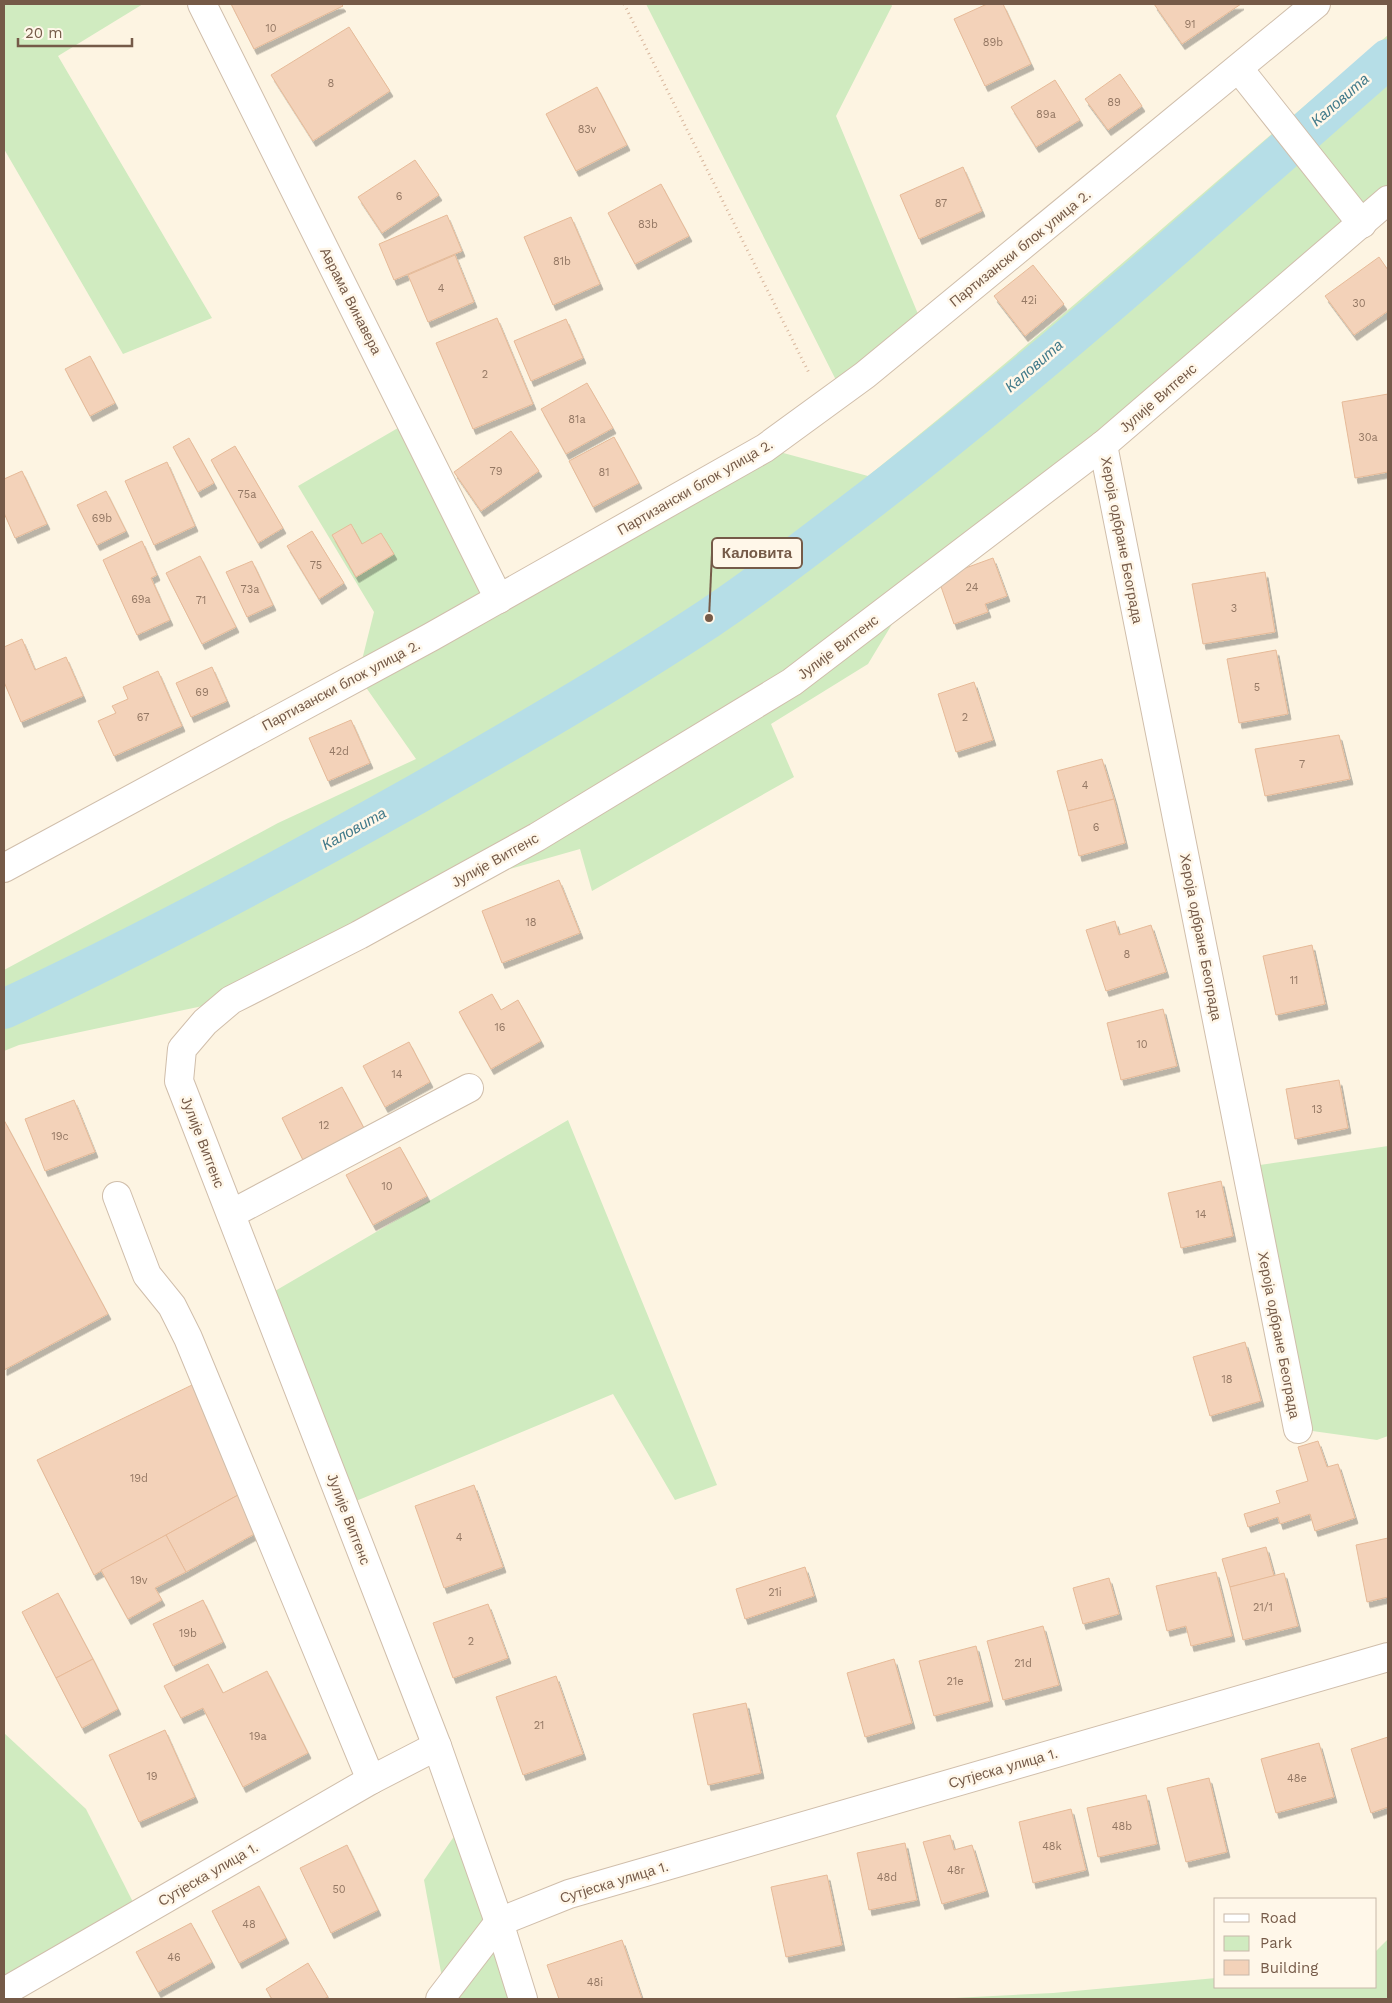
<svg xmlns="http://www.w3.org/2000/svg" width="1392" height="2003" font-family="'Work Sans',sans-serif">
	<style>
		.green { fill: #d0ebc0 }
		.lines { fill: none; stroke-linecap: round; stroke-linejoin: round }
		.canal { stroke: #b6dee7; stroke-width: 40 }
		.building { fill: #f3d2b9; stroke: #e6ba98; filter: url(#shadow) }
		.minor-casing { stroke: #d0beab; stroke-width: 30 }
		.path { stroke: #d8b69c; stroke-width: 3; stroke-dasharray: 1 4; stroke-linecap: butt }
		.minor { stroke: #fff; stroke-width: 28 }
		.labels { text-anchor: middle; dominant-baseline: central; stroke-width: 5; stroke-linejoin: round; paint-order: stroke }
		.number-label { font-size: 11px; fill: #947864 }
		.street-label { font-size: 14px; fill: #755a48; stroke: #fff7e9 }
		.water-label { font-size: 15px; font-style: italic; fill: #417a8a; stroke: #fff7e9 }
		.leader { fill: none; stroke: #755a48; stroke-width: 2 }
		.callout-dot { fill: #755a48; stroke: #fff7e9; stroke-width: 2 }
		.callout { fill: #fff7e9; stroke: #755a48; stroke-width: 2 }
		.callout-label { font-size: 15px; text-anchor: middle; font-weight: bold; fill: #755a48 }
	</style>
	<defs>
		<filter id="shadow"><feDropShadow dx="3" dy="5.5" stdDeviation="0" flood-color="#0004"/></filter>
	</defs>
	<rect width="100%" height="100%" fill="#fdf4e2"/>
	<g class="green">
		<path d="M4 4H143L58 56 212 318 123 354 4 149Z"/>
		<path d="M646 4H891L892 6 836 116 923 326 842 392Z"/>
		<path d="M1388 35V201L912 591 868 664 771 724 794 777 592 891 580 849 446 887 231 1000 19 1045 4 1051V970L278 823 416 759 358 676 374 612 298 486 410 421 499 599 765 448 868 476C1046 334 1214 181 1388 35Z"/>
		<path d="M568 1120 717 1485 675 1500 613 1394 344 1506 263 1298Z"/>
		<path d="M1388 1146V1436L1377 1440 1298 1429 1246 1167Z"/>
		<path d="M4 1733 86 1809 139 1914 4 1992Z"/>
		<path d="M464 1822 522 1999H446L424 1880Z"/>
		<path d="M1388 1939V1999H934L1053 1993 1216 1978V1987H1376V1951Z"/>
	</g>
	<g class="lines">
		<path class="canal" d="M4 1009C145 943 282 870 417 794 515 738 614 681 708 619 764 582 818 539 872 498 1051 360 1218 208 1388 59"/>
	</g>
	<g class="building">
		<path d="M231 4H341L343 6 254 49Z"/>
		<path d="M987 4H1003L1031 64 985 86 954 19Z"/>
		<path d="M1154 4H1241L1182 44Z"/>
		<path d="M349 27 390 91 313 141 271 75Z"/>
		<path d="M1120 74 1142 106 1108 130 1085 99Z"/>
		<path d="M1055 80 1080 120 1036 147 1011 107Z"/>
		<path d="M597 87 627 145 576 171 546 114Z"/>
		<path d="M415 160 439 195 382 233 358 197Z"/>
		<path d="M963 167 982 211 919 239 900 195Z"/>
		<path d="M661 184 689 236 635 264 608 213Z"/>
		<path d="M447 215 462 251 394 280 379 244Z"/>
		<path d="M571 217 600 284 553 305 524 237Z"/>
		<path d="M455 255 474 302 428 322 408 275Z"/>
		<path d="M1379 257 1388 270V311L1354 335 1325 296Z"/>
		<path d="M1033 265 1064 304 1025 336 994 296Z"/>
		<path d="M497 318 533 404 473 429 436 343Z"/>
		<path d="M566 319 583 358 531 381 514 341Z"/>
		<path d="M90 356 115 403 90 416 65 369Z"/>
		<path d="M587 383 613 428 566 454 541 409Z"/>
		<path d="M1388 394V472L1355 478 1342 402Z"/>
		<path d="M511 431 539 471 481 511 454 472Z"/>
		<path d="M614 437 639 483 593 507 569 461Z"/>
		<path d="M189 438 214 483 198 492 173 447Z"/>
		<path d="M235 446 283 528 258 543 211 460Z"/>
		<path d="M167 462 195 526 154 545 125 481Z"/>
		<path d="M22 471 47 524 15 538 4 513V479Z"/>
		<path d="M106 491 126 531 97 545 77 505Z"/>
		<path d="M351 524 362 544 381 533 394 554 356 577 332 535Z"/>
		<path d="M312 531 344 583 319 599 287 546Z"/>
		<path d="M142 541 157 575 151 578 170 620 137 635 103 560Z"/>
		<path d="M200 556 236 627 202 644 166 573Z"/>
		<path d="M993 558 1007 596 985 604 988 612 954 624 938 578Z"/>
		<path d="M252 561 273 605 247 617 226 572Z"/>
		<path d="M1265 572 1275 632 1203 644 1192 584Z"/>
		<path d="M22 639 35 670 66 657 83 696 21 722 4 682V647Z"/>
		<path d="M1276 650 1288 714 1239 723 1227 659Z"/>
		<path d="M212 667 227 701 191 717 176 683Z"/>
		<path d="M158 671 182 726 114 756 98 721 116 713 112 706 128 699 123 687Z"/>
		<path d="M974 682 993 740 956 752 938 694Z"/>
		<path d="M351 720 370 763 328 781 309 738Z"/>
		<path d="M1339 735 1350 779 1265 796 1255 749Z"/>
		<path d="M1102 759 1114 799 1068 811 1057 771Z"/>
		<path d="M1114 799 1125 843 1079 856 1068 811Z"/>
		<path d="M559 880 580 933 502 963 482 911Z"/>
		<path d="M1115 921 1119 935 1151 925 1166 972 1106 991 1086 930Z"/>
		<path d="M1312 945 1325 1004 1276 1015 1263 956Z"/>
		<path d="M492 994 501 1010 518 1000 541 1041 491 1069 459 1012Z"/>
		<path d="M1163 1009 1177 1066 1121 1080 1107 1023Z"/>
		<path d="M409 1042 430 1082 385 1107 363 1066Z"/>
		<path d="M1339 1080 1348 1128 1295 1139 1286 1089Z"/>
		<path d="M342 1087 366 1132 305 1164 282 1118Z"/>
		<path d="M74 1100 95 1152 45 1171 25 1119Z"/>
		<path d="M4 1120 108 1314 4 1370Z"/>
		<path d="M400 1147 427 1196 373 1225 346 1175Z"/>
		<path d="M1221 1181 1233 1236 1181 1248 1168 1193Z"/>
		<path d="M1245 1342 1261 1401 1210 1416 1193 1357Z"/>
		<path d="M192 1385 238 1495 94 1575 37 1460Z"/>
		<path d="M1318 1441 1327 1467 1338 1464 1355 1518 1315 1531 1310 1514 1280 1524 1278 1517 1248 1527 1244 1514 1280 1503 1276 1491 1308 1481 1298 1447Z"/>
		<path d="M474 1485 503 1567 444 1588 415 1506Z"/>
		<path d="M238 1495 258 1532 186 1572 166 1535Z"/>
		<path d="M166 1535 186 1572 155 1588 162 1600 128 1619 101 1570Z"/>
		<path d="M1388 1538V1597L1367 1602 1356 1545Z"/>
		<path d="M1266 1547 1274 1576 1230 1587 1222 1559Z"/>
		<path d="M805 1567 814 1596 745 1619 736 1589Z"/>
		<path d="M1216 1572 1232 1636 1191 1646 1186 1626 1167 1631 1156 1586Z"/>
		<path d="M1284 1573 1298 1626 1243 1640 1230 1587Z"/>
		<path d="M1109 1578 1119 1614 1083 1624 1073 1588Z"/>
		<path d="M58 1593 93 1659 56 1678 22 1612Z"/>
		<path d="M203 1600 223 1642 173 1666 153 1624Z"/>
		<path d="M488 1604 508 1658 453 1678 433 1623Z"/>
		<path d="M1043 1626 1059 1685 1003 1700 987 1641Z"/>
		<path d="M976 1646 990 1701 934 1716 919 1661Z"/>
		<path d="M93 1659 118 1709 82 1728 56 1678Z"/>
		<path d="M894 1659 912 1723 865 1737 847 1673Z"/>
		<path d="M208 1664 223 1693 267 1671 308 1753 243 1787 203 1708 181 1718 164 1686Z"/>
		<path d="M556 1676 583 1754 523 1775 496 1697Z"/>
		<path d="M746 1703 761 1773 708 1785 693 1714Z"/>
		<path d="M165 1730 195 1797 139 1822 109 1755Z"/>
		<path d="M1388 1737V1807L1371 1813 1351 1749Z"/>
		<path d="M1319 1743 1334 1797 1276 1813 1261 1759Z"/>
		<path d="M1209 1778 1227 1852 1186 1862 1167 1788Z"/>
		<path d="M1146 1795 1157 1844 1098 1857 1087 1808Z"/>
		<path d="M1071 1809 1086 1870 1033 1883 1019 1822Z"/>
		<path d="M950 1835 954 1850 972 1845 986 1891 942 1904 923 1842Z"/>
		<path d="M905 1843 917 1900 869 1910 857 1853Z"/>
		<path d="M347 1845 378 1910 331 1933 300 1868Z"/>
		<path d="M827 1875 842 1945 786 1957 771 1887Z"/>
		<path d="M259 1886 286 1938 239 1963 212 1911Z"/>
		<path d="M191 1923 212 1962 158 1992 136 1952Z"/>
		<path d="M622 1940 642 1999H559L547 1965Z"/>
		<path d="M308 1963 328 1997 324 1999H272L266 1989Z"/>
	</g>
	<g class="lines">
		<g class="minor-casing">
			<g id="minor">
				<path d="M202 4 499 599"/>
				<path d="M1239 69 1362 224"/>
				<path d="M1103 445 1298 1429"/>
				<path d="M4 868 431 637 765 448 865 375 1316 4"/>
				<path d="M117 1196 147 1275 172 1306 188 1338 371 1780"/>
				<path d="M231 1214 469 1088"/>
				<path d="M499 1922 569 1894 1388 1657"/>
				<path d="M4 1992 371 1780 437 1746"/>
				<path d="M440 1999 499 1922"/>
				<path d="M523 1999 499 1922 437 1746 179 1081 182 1049 205 1022 231 1000 359 935 537 837 792 682 1103 445 1388 200"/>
			</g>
		</g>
		<path class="path" d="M624 4 809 373"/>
		<use href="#minor" class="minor"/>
	</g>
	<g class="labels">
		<g class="number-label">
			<text x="1190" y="24">91</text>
			<text x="271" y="28">10</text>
			<text x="993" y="42">89b</text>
			<text x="331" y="83">8</text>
			<text x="1114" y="102">89</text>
			<text x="1046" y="114">89a</text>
			<text x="587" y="129">83v</text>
			<text x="399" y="196">6</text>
			<text x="941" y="203">87</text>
			<text x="648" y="224">83b</text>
			<text x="562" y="261">81b</text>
			<text x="441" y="288">4</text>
			<text x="1029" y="300">42i</text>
			<text x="1359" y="303">30</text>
			<text x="485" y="374">2</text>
			<text x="577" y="419">81a</text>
			<text x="1368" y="437">30a</text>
			<text x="496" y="471">79</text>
			<text x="604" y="472">81</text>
			<text x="247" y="494">75a</text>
			<text x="102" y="518">69b</text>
			<text x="316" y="565">75</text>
			<text x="972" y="587">24</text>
			<text x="250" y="589">73a</text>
			<text x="141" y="599">69a</text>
			<text x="201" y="600">71</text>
			<text x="1234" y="608">3</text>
			<text x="1257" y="687">5</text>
			<text x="202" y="692">69</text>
			<text x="143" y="717">67</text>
			<text x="965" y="717">2</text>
			<text x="339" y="751">42d</text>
			<text x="1302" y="764">7</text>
			<text x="1085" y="785">4</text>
			<text x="1096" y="827">6</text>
			<text x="531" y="922">18</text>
			<text x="1127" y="954">8</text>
			<text x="1294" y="980">11</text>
			<text x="500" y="1027">16</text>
			<text x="1142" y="1044">10</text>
			<text x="397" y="1074">14</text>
			<text x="1317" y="1109">13</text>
			<text x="324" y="1125">12</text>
			<text x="60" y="1136">19c</text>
			<text x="387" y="1186">10</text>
			<text x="1201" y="1214">14</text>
			<text x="1227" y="1379">18</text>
			<text x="139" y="1478">19d</text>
			<text x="459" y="1537">4</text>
			<text x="139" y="1580">19v</text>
			<text x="775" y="1592">21i</text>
			<text x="1263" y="1607">21/1</text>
			<text x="188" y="1633">19b</text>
			<text x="471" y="1641">2</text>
			<text x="1023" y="1663">21d</text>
			<text x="955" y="1681">21e</text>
			<text x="539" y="1725">21</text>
			<text x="258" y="1736">19a</text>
			<text x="152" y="1776">19</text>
			<text x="1297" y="1778">48e</text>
			<text x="1122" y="1826">48b</text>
			<text x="1052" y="1846">48k</text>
			<text x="956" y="1870">48r</text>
			<text x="887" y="1877">48d</text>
			<text x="339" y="1889">50</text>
			<text x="249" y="1924">48</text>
			<text x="174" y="1957">46</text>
			<text x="595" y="1982">48i</text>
		</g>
		<g class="street-label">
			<text transform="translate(1020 248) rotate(-39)">Партизански блок улица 2.</text>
			<text transform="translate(351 301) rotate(63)">Аврама Винавера</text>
			<text transform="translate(1158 398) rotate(-41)">Јулије Витгенс</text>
			<text transform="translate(695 487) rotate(-30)">Партизански блок улица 2.</text>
			<text transform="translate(1122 540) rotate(79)">Хероја одбране Београда</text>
			<text transform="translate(838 647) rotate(-37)">Јулије Витгенс</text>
			<text transform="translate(341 685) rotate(-28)">Партизански блок улица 2.</text>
			<text transform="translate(495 860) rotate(-29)">Јулије Витгенс</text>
			<text transform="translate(1201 937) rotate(79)">Хероја одбране Београда</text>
			<text transform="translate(203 1142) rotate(69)">Јулије Витгенс</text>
			<text transform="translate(1279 1335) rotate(79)">Хероја одбране Београда</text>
			<text transform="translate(349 1519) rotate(69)">Јулије Витгенс</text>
			<text transform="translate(1003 1768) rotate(-16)">Сутјеска улица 1.</text>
			<text transform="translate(208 1874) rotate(-30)">Сутјеска улица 1.</text>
			<text transform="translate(614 1882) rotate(-17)">Сутјеска улица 1.</text>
		</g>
		<g class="water-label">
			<text transform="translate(1340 100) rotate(-41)">Каловита</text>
			<text transform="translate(1034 366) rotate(-41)">Каловита</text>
			<text transform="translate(354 829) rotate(-29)">Каловита</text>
		</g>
	</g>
	<path class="leader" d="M709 618L712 553"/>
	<circle class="callout-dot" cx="709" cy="618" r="5"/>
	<rect class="callout" x="712" y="538" width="90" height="30" rx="5"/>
	<g class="callout-label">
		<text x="757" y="558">Каловита</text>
	</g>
	<rect width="1392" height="2003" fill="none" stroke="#755a48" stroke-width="10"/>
	<rect x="1214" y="1898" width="162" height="90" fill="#fff7e9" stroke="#c8b8a9"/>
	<rect x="1224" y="1914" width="25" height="8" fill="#ffffff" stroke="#c8b8a9"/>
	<text x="1260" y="1923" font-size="15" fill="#755a48">Road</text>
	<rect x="1224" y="1936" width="25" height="15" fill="#d0ebc0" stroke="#c8b8a9"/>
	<text x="1260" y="1948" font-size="15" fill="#755a48">Park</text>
	<rect x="1224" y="1960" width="25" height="15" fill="#f3d2b9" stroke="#c8b8a9"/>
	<text x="1260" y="1973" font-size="15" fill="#755a48">Building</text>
	<path d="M18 38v8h114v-8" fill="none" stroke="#755a48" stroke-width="2.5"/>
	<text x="25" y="38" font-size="15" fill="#755a48" stroke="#fff7e9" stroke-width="4" paint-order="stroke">20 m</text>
</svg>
